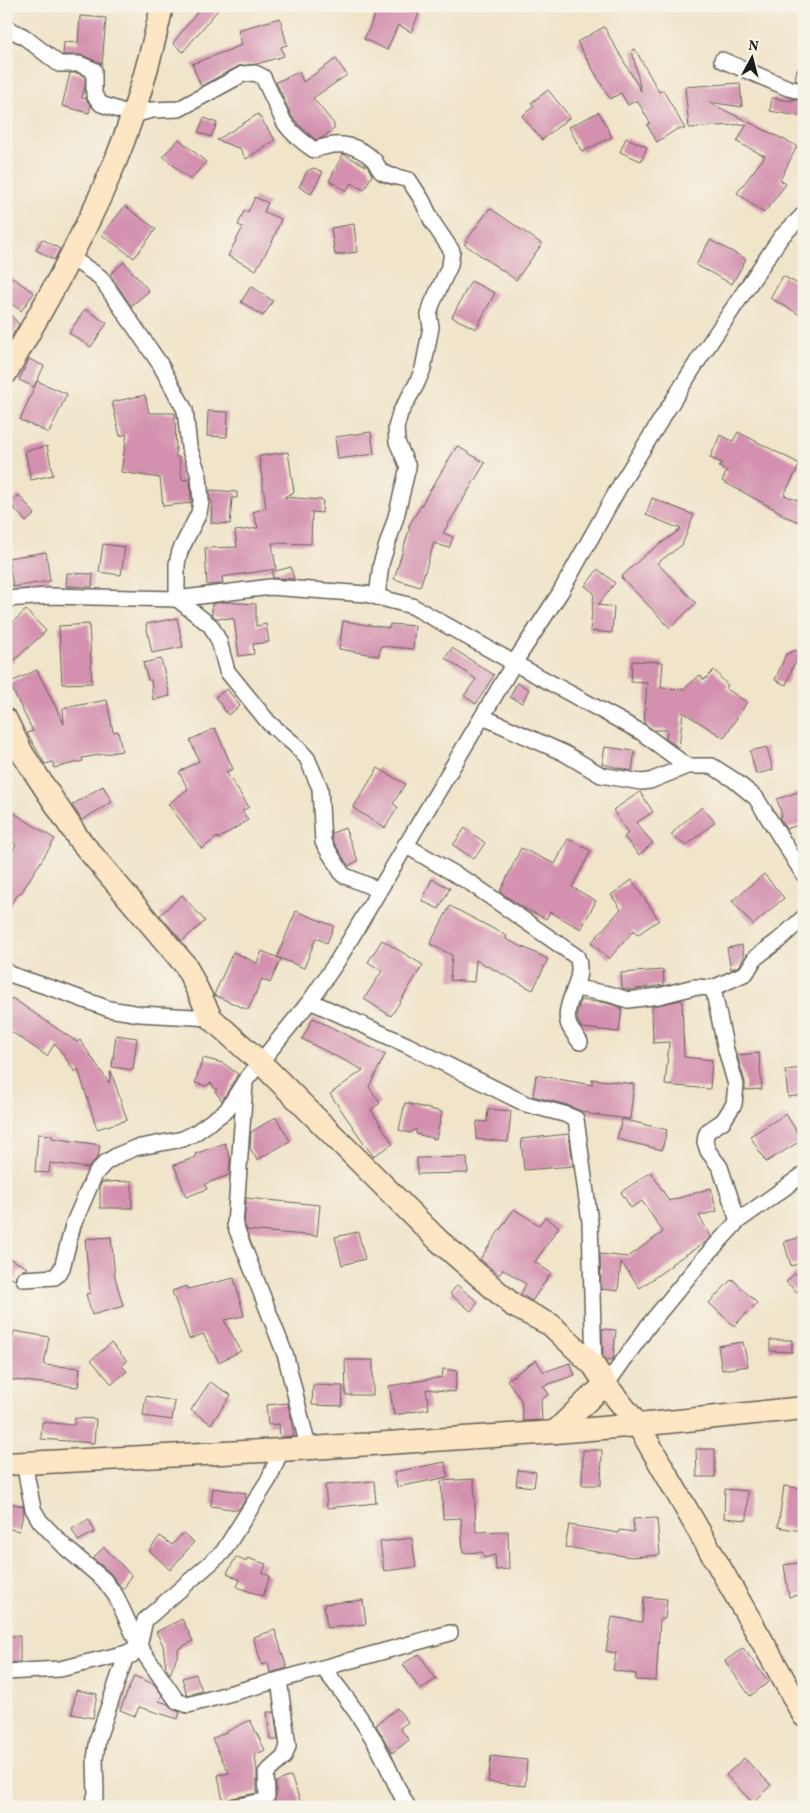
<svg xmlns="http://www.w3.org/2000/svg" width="810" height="1813" font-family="Vollkorn,serif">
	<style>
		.building { fill: #d390af }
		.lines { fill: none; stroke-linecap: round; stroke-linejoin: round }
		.street-casing { stroke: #666259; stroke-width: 18 }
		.secondary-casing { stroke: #666259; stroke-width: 25 }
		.street { stroke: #fff; stroke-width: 15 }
		.secondary { stroke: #fce6c4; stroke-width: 22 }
	</style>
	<rect width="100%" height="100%" fill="#f7f3e8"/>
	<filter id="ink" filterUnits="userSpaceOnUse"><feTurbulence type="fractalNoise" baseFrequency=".02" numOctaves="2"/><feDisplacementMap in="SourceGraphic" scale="10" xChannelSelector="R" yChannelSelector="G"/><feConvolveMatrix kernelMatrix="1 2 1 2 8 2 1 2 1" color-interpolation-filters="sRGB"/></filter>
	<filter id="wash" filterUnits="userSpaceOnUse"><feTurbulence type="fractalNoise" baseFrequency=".0096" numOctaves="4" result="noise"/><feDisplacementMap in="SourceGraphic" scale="20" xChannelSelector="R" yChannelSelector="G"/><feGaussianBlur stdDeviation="1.12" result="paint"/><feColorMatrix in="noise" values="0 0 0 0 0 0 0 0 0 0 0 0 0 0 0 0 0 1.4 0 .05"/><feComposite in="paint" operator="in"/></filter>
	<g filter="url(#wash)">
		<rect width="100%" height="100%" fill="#f0e4c9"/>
		<g id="blocks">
			<g class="building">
				<path d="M202 6H221L183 52 173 43Z"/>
				<path d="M379 6H385L393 10 395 6H402L419 14 411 32 398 25 387 50 364 39Z"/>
				<path d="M80 16 106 18 102 64 82 55H63L64 42 78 43Z"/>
				<path d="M280 18 287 45 281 47 284 56 257 64 239 66 201 86 192 64 242 45 238 30Z"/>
				<path d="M604 27 641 91 632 50 635 49 659 92 663 90 685 129H677L657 142 647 125 650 123 637 100 628 105 621 93 610 99 577 42Z"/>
				<path d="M336 59 347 75 313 98 334 124V129L324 137 316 140 301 127 292 117 276 82 299 72 303 82Z"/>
				<path d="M797 69 804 70V82L795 80Z"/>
				<path d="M70 73H77L85 76V86L82 98 86 99 91 106 89 113 62 106Z"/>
				<path d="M740 83 742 107 708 102 797 146 780 180 786 184 764 213 737 193 765 156 737 142 747 124 689 128 685 87Z"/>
				<path d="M548 90 570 117 542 140 522 116 534 106 531 103Z"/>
				<path d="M772 98 792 101V99L804 101V117L770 111Z"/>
				<path d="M599 112 612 137 582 152 569 127Z"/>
				<path d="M258 114 275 140 246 159 239 147 238 148 217 140Z"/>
				<path d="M204 118 217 123 211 137 198 132Z"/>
				<path d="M626 138 647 147 641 161 620 152Z"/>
				<path d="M179 139 206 162 190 180 163 156Z"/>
				<path d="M343 154 368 167 372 175 364 190 351 183 347 191 329 181Z"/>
				<path d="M314 168 323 172 311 194 299 187 307 171Z"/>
				<path d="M255 197 268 203 264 212 281 219 273 240 256 270 228 256 243 227 238 225 244 211 248 212Z"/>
				<path d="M125 206 156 229 134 258 102 235Z"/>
				<path d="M490 208 542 244 516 280 464 244Z"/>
				<path d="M354 224 357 252 335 255 331 228Z"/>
				<path d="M42 239 60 249 54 260 36 250Z"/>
				<path d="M710 240 746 259 732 284 696 265Z"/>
				<path d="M124 262 149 291 131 306 110 274Z"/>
				<path d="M6 273 34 293 21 311 6 300Z"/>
				<path d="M783 276 804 287V317L770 298Z"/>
				<path d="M471 281 495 293 476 329 452 317Z"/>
				<path d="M251 286 273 301 263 316 241 302Z"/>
				<path d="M85 309 107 323 91 347 69 333Z"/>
				<path d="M6 310 19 324 12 336 6 341Z"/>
				<path d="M29 359 44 366 34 387 19 380Z"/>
				<path d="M37 381 67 394 49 433 20 420Z"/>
				<path d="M145 395 149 413H175L176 457H179L182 480 190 479 191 503 163 506 160 478 121 472 127 434 120 436 112 402Z"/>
				<path d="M208 411 228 412 227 437 207 436Z"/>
				<path d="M371 432 374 454 338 459 335 437Z"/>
				<path d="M738 432 800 464 784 495 804 503V524L781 515 782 513 722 481 727 471 719 467 722 463 710 458 720 435 733 441Z"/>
				<path d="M47 446 53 475 31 480 25 451Z"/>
				<path d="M457 446 485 463 443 533 453 537 449 548 434 543 420 587 394 579 410 527H408Z"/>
				<path d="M288 452 294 492 284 497 323 500 322 513 312 512 311 544 272 543 276 569 222 577 223 584 207 585 205 548 237 547 235 531 258 528 253 512 266 508 259 456Z"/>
				<path d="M210 490 237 492V498H232L230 524 211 523 212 501H210Z"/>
				<path d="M19 495 35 514 26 522 10 503Z"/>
				<path d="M652 498 694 515 682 545 657 563 696 603 670 628 621 577 645 555 681 529 646 515Z"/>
				<path d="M103 544 125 547 121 575 99 572Z"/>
				<path d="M46 552 50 581 13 587 8 558Z"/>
				<path d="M291 567 294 579 273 578 272 572Z"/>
				<path d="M598 569 615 583 598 605 614 607 612 633 590 631 594 593 585 586Z"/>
				<path d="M67 573 93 574 92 587 66 586Z"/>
				<path d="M223 602 256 604V626L266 624 269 642 253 644 254 654 239 656 234 619 216 618 212 615V604Z"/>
				<path d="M26 610 46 631 6 668V628Z"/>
				<path d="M177 618 183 647 152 653 146 624Z"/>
				<path d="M343 621 389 628 390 624 415 626 413 649 381 646 379 656 339 649Z"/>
				<path d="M89 624 92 683 62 684 59 626Z"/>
				<path d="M452 648 494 675 476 704 464 696 476 679 445 658Z"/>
				<path d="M796 650 801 661 794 664 786 685 775 680 786 654Z"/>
				<path d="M161 659 170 696 153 700 151 680H148L143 663Z"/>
				<path d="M632 661 663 662 661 688 684 689 700 675 704 680 714 670 728 686 725 688 747 702 724 738 683 712 679 748 666 739 667 730H653L644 723 647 683 631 682Z"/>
				<path d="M37 670 64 724 63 708 107 700 113 732 118 731 122 751 82 758 83 761 54 768 53 762 45 764 27 733 33 731 9 683Z"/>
				<path d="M517 683 529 689 522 703 510 697Z"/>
				<path d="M227 689 240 706 228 715 215 697Z"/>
				<path d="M215 728 233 769 226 772 249 807 242 811 248 820 218 839 217 837 202 849 168 804 188 789 179 772 199 761 190 740Z"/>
				<path d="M605 747 635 751 632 771 602 764Z"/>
				<path d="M767 747 773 770 756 774 750 751Z"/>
				<path d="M378 768 405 784 393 804 398 807 385 828 353 808Z"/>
				<path d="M103 786 112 802 82 820 72 805Z"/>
				<path d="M804 790V823L786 829 779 817 782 816 777 799Z"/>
				<path d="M640 792 653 812 636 823 653 843 639 855 624 837 628 833 613 810Z"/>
				<path d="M702 807 715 822 686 846 671 835 677 828Z"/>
				<path d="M6 808 55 839 21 893 20 892 6 910V861L16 845 6 839Z"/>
				<path d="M345 828 358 861 348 866 332 839V833Z"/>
				<path d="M465 828 485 843 474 859 453 845Z"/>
				<path d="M568 839 591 851 572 887 596 901 581 929 550 912 546 919 522 907 500 892 521 848 555 864Z"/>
				<path d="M764 874 784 898 753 925 732 901Z"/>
				<path d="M432 879 450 888 439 909 422 901Z"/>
				<path d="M632 880 659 920 637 935 634 930 609 959 591 943 621 909 611 895Z"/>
				<path d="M182 895 205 921 182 941 160 915Z"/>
				<path d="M450 906 507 936 506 939 548 959 533 990 476 960 474 982 450 980 452 955 430 944Z"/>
				<path d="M296 911 334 926 327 943 316 938 304 968 277 957Z"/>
				<path d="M382 940 423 965 391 1016 364 999 382 971 368 962Z"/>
				<path d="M742 945 744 957 739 966 731 969 727 948Z"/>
				<path d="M262 951 281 959 270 983 262 979 248 1010 214 995 233 952 257 963Z"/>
				<path d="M663 970 664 985 629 990 622 988 621 973Z"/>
				<path d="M12 998 77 1042 80 1040 109 1083 111 1071 127 1120 97 1129 78 1069 75 1072 55 1043 47 1056 6 1028V1006Z"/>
				<path d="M580 1000 607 1003 622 1008 619 1032 582 1028 578 1022 577 1014Z"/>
				<path d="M682 1000 684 1057 712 1060 710 1089 665 1085 669 1042 653 1043 652 1006Z"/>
				<path d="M313 1018 384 1054 386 1053 369 1087 380 1103 371 1110 393 1144 373 1156 330 1094 363 1070 302 1039Z"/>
				<path d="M116 1035 137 1038 133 1070 112 1067Z"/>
				<path d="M759 1053 762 1089 745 1090V1082L737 1055Z"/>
				<path d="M203 1058 223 1063 238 1074 222 1101 215 1091 217 1089 214 1088 211 1083 206 1086 195 1083Z"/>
				<path d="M804 1068V1095L788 1097 785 1070Z"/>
				<path d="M536 1075 592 1085V1079L634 1084 630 1119 589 1114V1113L581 1111 567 1105 533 1096Z"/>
				<path d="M405 1103 442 1112 436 1139 416 1134V1129L410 1133 399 1130Z"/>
				<path d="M488 1109 511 1111 508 1142 476 1139 477 1121 487 1122Z"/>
				<path d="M786 1114 802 1140 766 1162 750 1136Z"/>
				<path d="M276 1117 290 1141 257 1160 250 1148 251 1132Z"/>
				<path d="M622 1119 667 1130 662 1150 617 1139Z"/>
				<path d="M38 1134 52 1135V1138L100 1145 98 1157 88 1168 50 1163 49 1173 35 1172Z"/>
				<path d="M569 1134 573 1166 524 1170 521 1139Z"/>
				<path d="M225 1143 230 1158 229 1175 205 1184 207 1189 186 1197 174 1165 196 1157 195 1154Z"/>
				<path d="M467 1157 468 1173 417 1174V1158Z"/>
				<path d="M651 1172 669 1201 711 1188 717 1211 699 1216 711 1236 706 1242 671 1264 672 1265 640 1288 621 1262 618 1291 601 1289 600 1254 628 1257 663 1232 642 1201 631 1208 621 1192Z"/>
				<path d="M132 1181V1208H100V1186L102 1182Z"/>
				<path d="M246 1198 320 1205 317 1236 247 1230 244 1224Z"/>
				<path d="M514 1209 539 1225 545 1217 559 1227 535 1262 551 1273 532 1301 521 1294 526 1284 503 1269 499 1275 480 1259Z"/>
				<path d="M358 1232 365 1259 342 1265 335 1237Z"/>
				<path d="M804 1236V1262L791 1266 784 1242Z"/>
				<path d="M111 1237 115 1277 123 1306 92 1315 86 1294 90 1293 85 1239Z"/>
				<path d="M6 1257 28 1268 18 1272 15 1280 6 1276Z"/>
				<path d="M795 1273 804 1281V1284L797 1292 786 1282Z"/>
				<path d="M234 1278 244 1316 224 1320 241 1351 219 1362 203 1334 189 1339 172 1291 187 1286 188 1289Z"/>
				<path d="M732 1279 757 1303 734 1326 709 1303Z"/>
				<path d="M457 1285 478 1302 471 1311 450 1294Z"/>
				<path d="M602 1329 616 1330 613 1360 605 1359 603 1357Z"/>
				<path d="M14 1331 49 1337 44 1365 80 1368 78 1387 6 1379V1364H9Z"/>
				<path d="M770 1340H792V1352L770 1351Z"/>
				<path d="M743 1342 748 1366 722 1370 718 1346Z"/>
				<path d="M111 1343 127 1361 122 1366 127 1371 112 1384 91 1360Z"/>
				<path d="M345 1360H373V1395H346Z"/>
				<path d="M536 1360 544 1372 570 1363 575 1375 543 1386 549 1394 541 1400 542 1420 523 1421 521 1400 507 1380Z"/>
				<path d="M443 1369 457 1371 455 1392 426 1389 429 1409 394 1415 389 1386 442 1377Z"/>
				<path d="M210 1382 231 1395 211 1424 191 1410Z"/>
				<path d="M313 1385 343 1386 342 1406 312 1405Z"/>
				<path d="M146 1396 175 1401 172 1420 143 1416Z"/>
				<path d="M288 1403 294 1436 280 1437 279 1424 268 1425 266 1405Z"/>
				<path d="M75 1418 96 1419 94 1443 41 1439 42 1422 74 1425Z"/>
				<path d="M696 1449H715V1477H697Z"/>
				<path d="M583 1450H602L601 1485H582Z"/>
				<path d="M445 1462 448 1477 397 1487 394 1472Z"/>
				<path d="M518 1470 536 1472 534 1487 516 1485Z"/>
				<path d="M474 1479 476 1532 508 1531 509 1569 496 1570 495 1555 484 1558 482 1552 463 1553 461 1518 443 1519 441 1481Z"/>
				<path d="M374 1481 376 1503 327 1508 325 1485Z"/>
				<path d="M784 1486 804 1489V1517L801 1531 778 1527Z"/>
				<path d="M213 1488 246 1493 245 1500 238 1510 211 1506Z"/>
				<path d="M725 1489 748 1491 747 1520 724 1518Z"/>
				<path d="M6 1502 23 1506 24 1511 19 1531 6 1528Z"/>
				<path d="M657 1518 660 1555 631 1557 565 1547 569 1525 619 1533V1530L634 1532 633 1519Z"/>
				<path d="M89 1519 95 1532 78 1541 72 1529Z"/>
				<path d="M183 1533 194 1542 170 1570 149 1550 160 1536 172 1545Z"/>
				<path d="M412 1538 416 1567 384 1571 380 1542Z"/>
				<path d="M104 1547 131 1575 124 1589 121 1587 110 1573 93 1558Z"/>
				<path d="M236 1557 246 1562 247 1558 266 1564 263 1573 270 1576 263 1596 237 1587 240 1580 227 1573Z"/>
				<path d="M804 1562V1594L789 1597 784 1565Z"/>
				<path d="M644 1597 667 1599 665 1619H660L656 1681 636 1680V1674L613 1670 616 1653 606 1651 612 1617 642 1622Z"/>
				<path d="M363 1600 366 1624 327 1628 324 1604Z"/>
				<path d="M182 1619 193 1641 178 1649V1654L170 1674 166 1668 163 1645 156 1632Z"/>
				<path d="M275 1630 287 1668 270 1673 268 1663 262 1665 253 1637Z"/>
				<path d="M6 1636H20V1662L6 1663Z"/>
				<path d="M743 1648 769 1682 750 1696 725 1661Z"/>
				<path d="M419 1654 436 1679 420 1690 403 1664Z"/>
				<path d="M196 1674 202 1691 187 1695 182 1678Z"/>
				<path d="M134 1676 154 1684 162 1695 159 1701 168 1704 173 1710 180 1712 178 1719 139 1707 135 1716 120 1710Z"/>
				<path d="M76 1690 97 1694 93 1718 72 1714Z"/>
				<path d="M397 1708 408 1722 400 1728 409 1740 392 1753 376 1725Z"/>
				<path d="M267 1712H274L278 1740H270Z"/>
				<path d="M250 1720 265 1750 255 1755 257 1770V1793L232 1798 227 1800 224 1807 218 1775 229 1773 212 1739Z"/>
				<path d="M491 1756 527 1760 525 1786 488 1782Z"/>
				<path d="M744 1758 771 1785 753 1803 726 1775Z"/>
				<path d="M291 1776 301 1803 291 1807H271L276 1796V1782Z"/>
			</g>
		</g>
	</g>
	<g filter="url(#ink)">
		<use href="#blocks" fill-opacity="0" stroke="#666259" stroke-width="1"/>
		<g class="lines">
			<g class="street-casing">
				<g id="street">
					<path d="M6 28 23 36 59 64H79L94 70V95L101 104 133 115 152 110 179 109 243 74 255 73 263 77 284 122C292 134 303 142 314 150 336 142 354 142 373 159 377 163 378 169 382 172 390 177 400 177 409 180L422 200 433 223 452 251 450 265 432 304 429 315 431 327 423 369 416 385 400 413 396 428 397 442 408 467 396 517 381 564 377 597"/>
					<path d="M722 60 788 88 804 92"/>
					<path d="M70 257 100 277 160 364 185 410 189 447 199 476 201 501 199 513 180 551 177 564V599"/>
					<path d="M6 599 49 596 177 599 270 587 366 594 412 606 514 663 641 732 687 766"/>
					<path d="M177 599 211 626 219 641 227 671 269 723 294 744 307 758 320 788 323 842 343 875 379 890"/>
					<path d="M483 717 564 753 601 775 641 782 650 781 687 766H712L734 780 756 798 804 875"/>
					<path d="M405 845 472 884 577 957C586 980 563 1001 568 1022 569 1029 576 1036 580 1042"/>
					<path d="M6 971 9 974 60 991 109 1009 140 1014 211 1018"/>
					<path d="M576 988 609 994 628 1000 659 996 694 987 713 988 746 973 755 958 779 940 804 917"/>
					<path d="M713 988 726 1050 736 1085 734 1104 723 1121 708 1131 706 1135 705 1142 708 1151 720 1167 738 1221"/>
					<path d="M310 1001 407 1045 526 1104 564 1114 576 1119 590 1222 594 1366"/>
					<path d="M245 1084 235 1225 286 1357 308 1447"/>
					<path d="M24 1279 55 1277 62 1268 73 1225 95 1174 105 1163 118 1155 135 1148 183 1139 195 1133 227 1110 245 1081 310 1001 338 960 514 663 560 593 622 482 699 359 781 237 804 214"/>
					<path d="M606 1385 648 1326 704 1258 738 1221 804 1174"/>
					<path d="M281 1450 269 1479 223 1552 145 1620 139 1646 177 1701 188 1705 450 1633"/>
					<path d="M24 1463 33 1509 40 1521 66 1548 104 1580 116 1596 139 1646 127 1653 98 1738 95 1759 96 1794 92 1807"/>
					<path d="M323 1668C344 1694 365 1722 380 1751 390 1770 397 1789 408 1807"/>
					<path d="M6 1672 60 1669 127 1653 132 1655"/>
					<path d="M234 1807 264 1801 267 1796 266 1773 284 1757 288 1746 279 1680"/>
				</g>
			</g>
			<g class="secondary-casing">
				<g id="secondary">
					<path d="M6 373C42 310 78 247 107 181 132 125 149 66 162 6"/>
					<path d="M6 720 22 753 78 838 186 966 211 1018 261 1063 438 1240 514 1306 551 1325 594 1366 606 1385 638 1425 766 1648 804 1716"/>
					<path d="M555 1432 591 1397 606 1385"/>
					<path d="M6 1464 281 1450 555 1432 638 1425 804 1408"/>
				</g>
			</g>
			<use href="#street" class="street"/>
			<use href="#secondary" class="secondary"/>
		</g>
	</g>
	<rect width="810" height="1813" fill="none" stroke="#f7f3e8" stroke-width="25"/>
	<g transform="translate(752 58) rotate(7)" stroke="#f7f3e8" stroke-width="4" paint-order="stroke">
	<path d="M0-4L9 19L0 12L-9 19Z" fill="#1c1c1c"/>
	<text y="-8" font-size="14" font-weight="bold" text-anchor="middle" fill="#1c1c1c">N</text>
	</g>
</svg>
